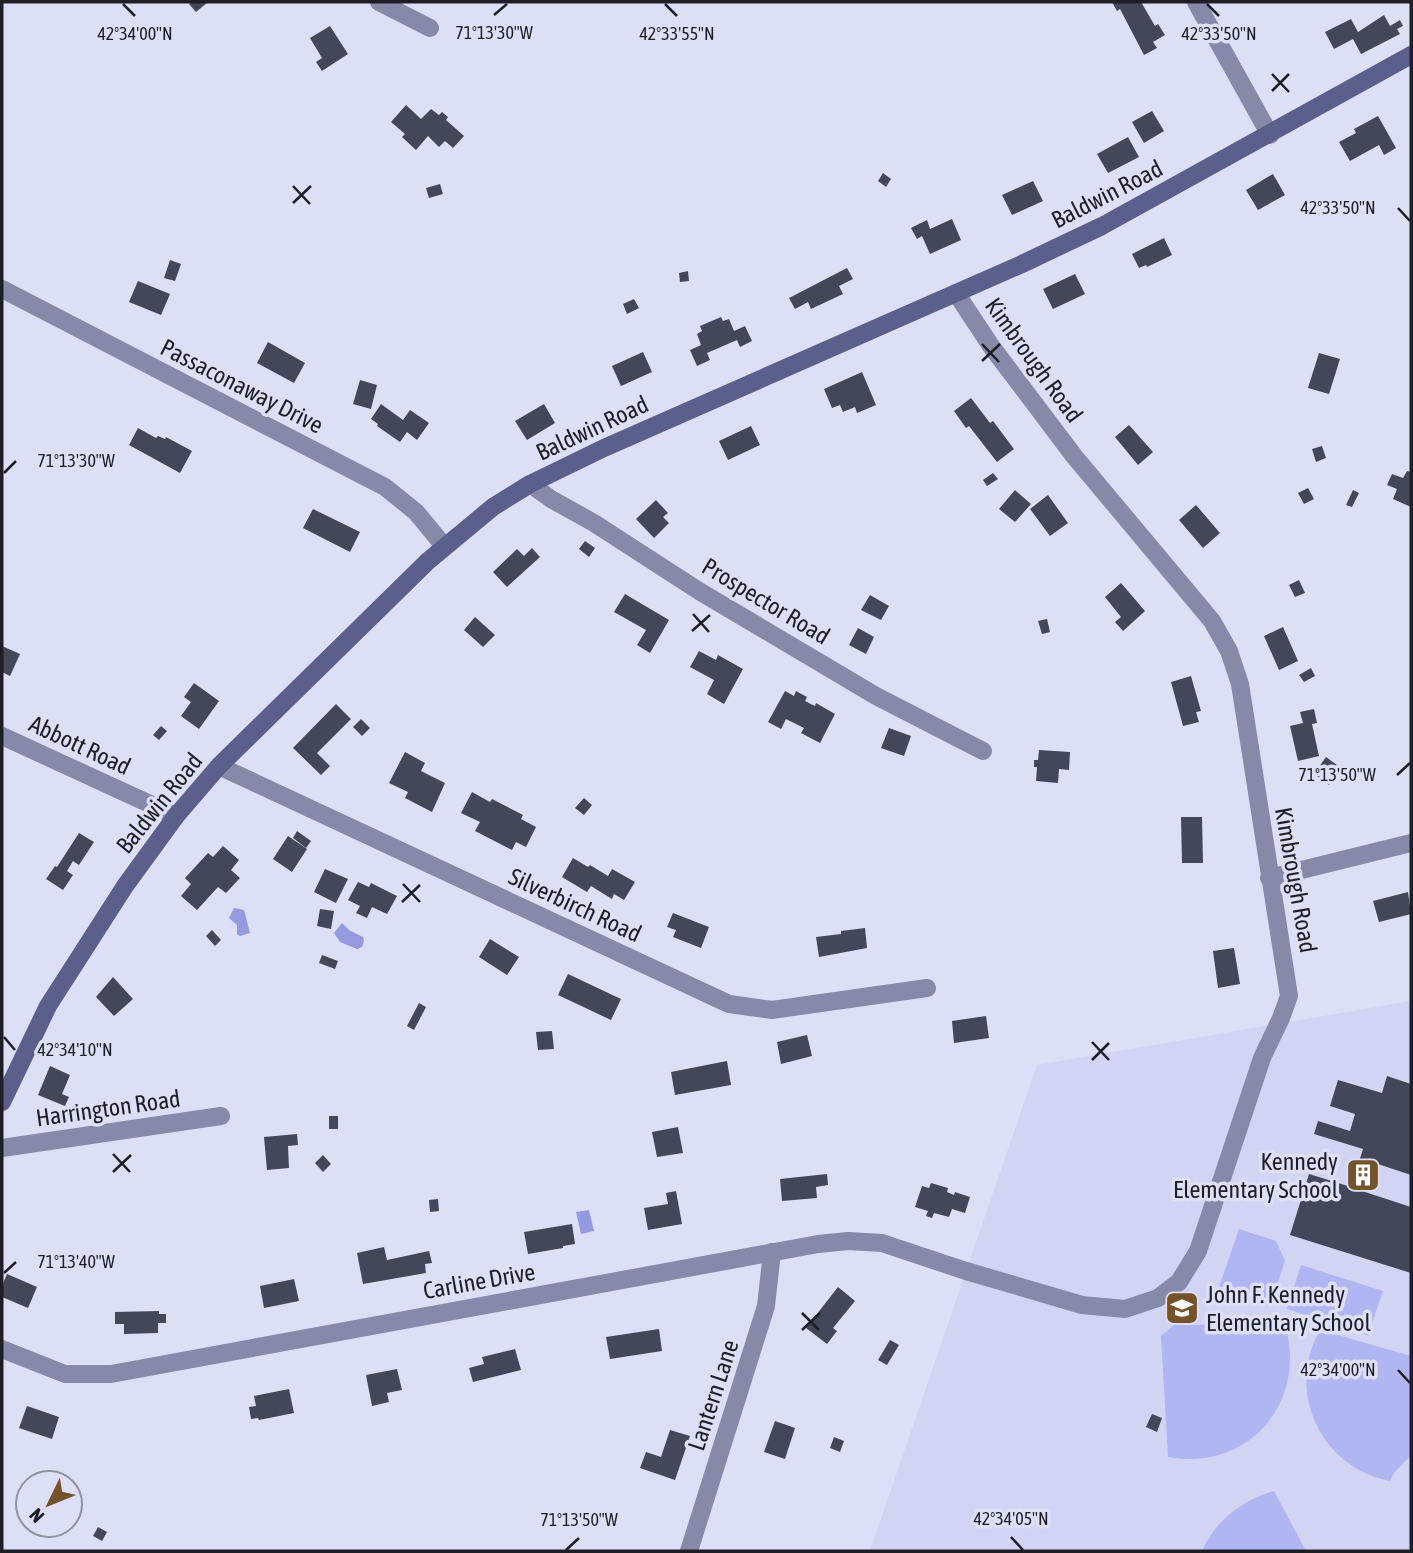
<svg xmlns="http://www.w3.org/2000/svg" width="1413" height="1553" font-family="'Asap Condensed',sans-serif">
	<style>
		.built { fill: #d1d4f3 }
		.green { fill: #b0b6f2 }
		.water { fill: #949ae0 }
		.building { fill: #444659 }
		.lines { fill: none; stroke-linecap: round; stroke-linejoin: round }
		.street { stroke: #8689a8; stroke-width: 18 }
		.secondary { stroke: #5b5f8b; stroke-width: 18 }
		.ticks { fill: none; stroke: #1d1e26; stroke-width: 2.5 }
		.labels { text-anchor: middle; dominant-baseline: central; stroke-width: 7; stroke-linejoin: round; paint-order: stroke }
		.street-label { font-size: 24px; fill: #1d1e26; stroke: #dcdff6 }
		.poi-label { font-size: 24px; fill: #1d1e26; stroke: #dcdff6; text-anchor: end }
		.ticks-label { font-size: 18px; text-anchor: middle; fill: #1d1e26; stroke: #dcdff6; stroke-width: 7; stroke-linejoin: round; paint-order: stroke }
	</style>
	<rect width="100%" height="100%" fill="#dcdff6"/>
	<path class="built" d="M1411 1001V1551H870L1037 1065Z"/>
	<g class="green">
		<path d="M1239 1229 1276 1241 1285 1261 1270 1306 1218 1290Z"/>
		<path d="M1301 1265 1383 1291 1368 1335 1287 1309Z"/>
		<path d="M1174 1325H1285C1308 1402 1248 1472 1168 1457L1161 1336Z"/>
		<path d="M1320 1330 1411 1356V1455L1394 1473 1390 1481C1321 1468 1285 1391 1320 1330Z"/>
		<path d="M1274 1491 1306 1551H1202C1216 1520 1241 1501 1274 1491Z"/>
	</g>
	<g class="water">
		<path d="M234 908 244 910 250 933 240 936 237 934V925L229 918Z"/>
		<path d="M342 923 349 930 363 937 364 941 362 947 357 949 340 942 334 933Z"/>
		<path d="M589 1210 594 1231 581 1234 576 1212Z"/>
	</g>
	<g class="building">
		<path d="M191 2H208L196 12 189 4Z"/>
		<path d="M1112 2H1141L1155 26 1158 24 1165 35 1153 42 1157 48 1144 55 1120 9 1117 11Z"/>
		<path d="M1384 15 1390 26 1400 20 1403 26 1397 29 1400 34 1361 54 1353 39 1334 49 1325 32 1351 19 1358 32Z"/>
		<path d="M330 26 348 54 322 71 316 62 322 58 310 38Z"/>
		<path d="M406 105 421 119 431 109 439 115 442 112 448 117 446 120 464 136 453 148 445 141 439 147 428 136 416 150 402 137 405 134 391 122Z"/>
		<path d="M1152 111 1164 131 1144 143 1132 122Z"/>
		<path d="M1378 116 1396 148 1384 155 1379 145 1350 161 1339 142 1356 133 1354 129Z"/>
		<path d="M1128 137 1139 157 1108 173 1097 154Z"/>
		<path d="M883 173 891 179 886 187 878 181Z"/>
		<path d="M1273 174 1285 195 1258 210 1246 190Z"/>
		<path d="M1033 181 1043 201 1012 215 1002 195Z"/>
		<path d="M440 184 443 194 429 198 426 188Z"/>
		<path d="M952 219 961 240 930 254 922 236 917 239 911 228 927 220 930 229Z"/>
		<path d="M1164 238 1172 255 1147 267 1146 265 1139 268 1132 254Z"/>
		<path d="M170 260 181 264 175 281 164 278Z"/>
		<path d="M847 268 853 279 839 286 843 294 811 309 808 302 795 309 789 298Z"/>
		<path d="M688 271 689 281 680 282 679 273Z"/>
		<path d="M1075 274 1085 294 1053 309 1043 289Z"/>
		<path d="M138 281 170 294 161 315 129 302Z"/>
		<path d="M634 299 639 308 627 314 623 304Z"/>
		<path d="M721 317 723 321 729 319 734 331 745 326 752 341 740 347 737 340 707 353 710 360 697 366 690 350 701 345 697 334 702 331 700 326Z"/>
		<path d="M268 342 305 363 294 383 257 363Z"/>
		<path d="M643 352 652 372 621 386 612 366Z"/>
		<path d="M1319 353 1340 359 1329 394 1308 388Z"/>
		<path d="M862 372 876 405 857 413 855 407 843 412 840 405 832 408 824 389Z"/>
		<path d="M360 380 377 385 371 409 353 404Z"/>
		<path d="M971 398 990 423 993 421 1014 449 997 462 969 426 966 428 954 411Z"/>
		<path d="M381 404 403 420 410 410 429 423 417 440 407 432 400 442 377 426 378 424 371 419Z"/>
		<path d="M544 404 555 423 527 440 515 421Z"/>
		<path d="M1129 425 1153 452 1138 465 1115 437Z"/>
		<path d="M751 426 760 445 728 460 719 441Z"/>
		<path d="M138 428 156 438 158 436 165 439 166 437 192 451 180 473 129 445Z"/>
		<path d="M1322 446 1326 458 1316 462 1312 449Z"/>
		<path d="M1407 471 1411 472V507L1393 499 1397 489 1387 485 1392 474 1403 478Z"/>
		<path d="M993 473 998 479 987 486 983 480Z"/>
		<path d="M1308 488 1314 499 1304 504 1298 493Z"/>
		<path d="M1015 490 1031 504 1015 522 999 509Z"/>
		<path d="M1353 490 1359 493 1352 507 1346 505Z"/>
		<path d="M1048 495 1068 523 1050 536 1030 509Z"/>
		<path d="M656 500 668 513 663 517 669 523 654 538 636 519Z"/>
		<path d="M1196 505 1220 533 1203 548 1179 520Z"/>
		<path d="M313 509 360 532 350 552 303 528Z"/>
		<path d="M585 541 595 548 589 557 579 549Z"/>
		<path d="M532 548 540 557 507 587 493 572 517 549 524 556Z"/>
		<path d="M1299 580 1305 593 1295 597 1289 585Z"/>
		<path d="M1121 583 1145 611 1123 631 1115 622 1121 617 1105 597Z"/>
		<path d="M625 594 669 620 650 653 637 645 646 630 614 612Z"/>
		<path d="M870 595 889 606 881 620 861 610Z"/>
		<path d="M475 617 495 635 483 647 464 630Z"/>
		<path d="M1047 619 1050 632 1042 634 1038 621Z"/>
		<path d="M1283 627 1298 661 1279 670 1264 636Z"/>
		<path d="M858 628 874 637 866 654 849 645Z"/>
		<path d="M2 646 20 654 10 676 2 672Z"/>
		<path d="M699 651 716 660 718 655 743 669 724 704 707 694 714 680 690 667Z"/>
		<path d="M1311 668 1315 676 1304 682 1299 675Z"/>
		<path d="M1191 676 1201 711 1196 712 1199 722 1183 726 1171 682Z"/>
		<path d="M194 683 219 701 199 729 181 716 191 702 184 697Z"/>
		<path d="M785 691 794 696 796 691 807 697 805 701 815 706 816 703 835 714 820 743 801 733 804 728 786 719 781 729 768 722Z"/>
		<path d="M336 704 351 719 317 753 330 766 321 775 293 748Z"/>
		<path d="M1314 709 1317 723 1312 724 1319 756 1298 761 1290 726 1303 723 1300 712Z"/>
		<path d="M361 719 370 728 362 736 353 727Z"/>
		<path d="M161 726 167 731 159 740 153 735Z"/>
		<path d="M889 728 911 736 904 756 881 748Z"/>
		<path d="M1039 750 1070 752 1069 770 1059 769 1058 783 1036 781 1037 767H1034V760H1038Z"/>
		<path d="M405 752 425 763 421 771 445 783 432 812 405 798 408 792 389 783Z"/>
		<path d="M1326 757 1341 768 1329 785 1314 774Z"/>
		<path d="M472 792 490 802 492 799 523 815 521 819 536 827 526 847 516 842 512 850 475 831 480 822 461 813Z"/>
		<path d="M584 798 592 805 584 815 575 808Z"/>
		<path d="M1181 817H1202L1203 863H1182Z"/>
		<path d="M297 831 311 841 306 848 293 838Z"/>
		<path d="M79 833 94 842 79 865 73 861 67 871 73 875 63 890 46 879 55 866 57 867Z"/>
		<path d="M288 836 307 849 292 872 273 859Z"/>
		<path d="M223 846 239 860 231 870 240 878 226 893 218 887 197 910 181 896 191 884 185 878 208 853 213 857Z"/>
		<path d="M573 858 588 867 590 865 608 876 612 869 635 882 624 900 614 894 612 899 591 886 587 892 562 877Z"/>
		<path d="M325 869 348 879 336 903 314 892Z"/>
		<path d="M358 882 369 887 371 883 397 896 387 914 372 907 367 918 356 913 360 906 348 900Z"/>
		<path d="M1408 892 1411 914 1379 922 1373 901Z"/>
		<path d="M320 909 334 911 331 929 317 926Z"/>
		<path d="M673 913 709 927 701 948 673 937 676 930 667 927Z"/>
		<path d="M865 928 867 948 819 957 816 937 841 934V931Z"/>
		<path d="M212 930 221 940 215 946 206 936Z"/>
		<path d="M490 939 519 957 507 975 479 957Z"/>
		<path d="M1234 948 1240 984 1218 988 1213 951Z"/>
		<path d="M322 955 338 961 335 969 319 963Z"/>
		<path d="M568 974 621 999 611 1020 558 995Z"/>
		<path d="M113 977 133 999 114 1016 96 997Z"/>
		<path d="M419 1003 426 1007 414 1030 407 1026Z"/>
		<path d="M986 1016 989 1038 954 1043 952 1021Z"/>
		<path d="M552 1031 554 1049 538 1050 536 1032Z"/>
		<path d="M807 1035 812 1056 781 1064 777 1042Z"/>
		<path d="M727 1061 731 1085 675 1095 671 1072Z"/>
		<path d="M50 1066 70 1075 62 1094 69 1097 65 1106 38 1095Z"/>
		<path d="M1387 1076 1411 1084V1175L1375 1163 1365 1192 1411 1207V1273L1290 1235 1309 1174 1351 1187 1363 1149 1314 1134 1318 1121 1350 1131 1355 1114 1330 1106 1338 1080 1382 1093Z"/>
		<rect x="329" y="1116" width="9" height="13"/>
		<path d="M678 1127 683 1153 657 1157 652 1132Z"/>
		<path d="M297 1134 298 1145 288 1146 289 1168 267 1170 264 1137Z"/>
		<path d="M323 1155 331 1164 323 1172 315 1163Z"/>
		<path d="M827 1174 828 1185 816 1187 817 1198 782 1201 780 1179Z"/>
		<path d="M931 1183 948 1188 947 1192 954 1195 955 1192 970 1197 965 1213 952 1209 949 1217 934 1213 932 1218 926 1216 928 1211 915 1207 922 1186 929 1188Z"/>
		<path d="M676 1191 682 1224 648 1230 644 1208 668 1204 666 1193Z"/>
		<path d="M438 1199 439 1211 430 1212 429 1200Z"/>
		<path d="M572 1224 575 1244 563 1246V1248L528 1254 524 1232Z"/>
		<path d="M384 1247 387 1260 429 1251 432 1263 425 1264 426 1273 363 1284 357 1253Z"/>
		<path d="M7 1274 37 1287 28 1308 2 1297V1286Z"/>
		<path d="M294 1279 299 1301 264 1308 260 1286Z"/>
		<path d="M838 1287 855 1301 833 1328 837 1331 827 1344 806 1328Z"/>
		<path d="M159 1311V1314H166V1323H158V1333L124 1334V1324H115V1312Z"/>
		<path d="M659 1329 662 1351 610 1359 606 1337Z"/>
		<path d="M890 1340 899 1345 887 1365 878 1360Z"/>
		<path d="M515 1349 521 1370 473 1382 469 1368 484 1364 482 1357Z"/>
		<path d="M397 1369 402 1390 387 1393 389 1402 372 1406 366 1375Z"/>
		<path d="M289 1389 294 1413 259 1420 258 1418 251 1419 249 1407 256 1406 254 1396Z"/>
		<path d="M27 1406 59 1417 52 1439 19 1428Z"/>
		<path d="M1152 1414 1162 1418 1157 1432 1146 1427Z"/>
		<path d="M775 1421 795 1428 785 1459 764 1452Z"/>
		<path d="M670 1430 690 1436 675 1480 640 1468 646 1452 661 1457Z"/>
		<path d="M834 1437 844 1441 840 1452 830 1448Z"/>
		<path d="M98 1527 107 1532 102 1541 93 1536Z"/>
	</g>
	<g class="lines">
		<g class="street">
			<path d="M379 2 430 28"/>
			<path d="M1196 2 1270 135"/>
			<path d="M2 289 385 487 416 512 444 546"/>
			<path d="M530 484 551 499 594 523 699 591 876 696 983 751"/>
			<path d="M2 736 176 816"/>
			<path d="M219 766 729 1004 772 1010 927 988"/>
			<path d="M1269 878 1411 843"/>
			<path d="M2 1148 221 1116"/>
			<path d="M2 1349 65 1374H111L818 1244 848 1241 882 1243 966 1271 1082 1305 1125 1309 1158 1298 1179 1282 1198 1251 1262 1058 1281 1018 1289 996 1240 684 1229 651 1212 621 1074 456 991 346 956 293"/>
			<path d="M689 1551 766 1306 772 1252"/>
		</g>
		<path class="secondary" d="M2 1102 48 1006 125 886 176 816 219 766 428 561 493 507 530 484 604 448 1022 264 1102 226 1411 55"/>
	</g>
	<path class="ticks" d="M123 4 135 16M665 4 677 16M1207 4 1219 16M494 15 507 4M1272 74 1289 92M1272 91 1289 74M293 186 310 204M293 203 311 186M1398 208 1410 221M982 344 999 362M982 361 1000 344M4 473 16 461M693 614 709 632M692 631 710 615M1397 775 1410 763M403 884 420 902M402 902 420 885M4 1037 15 1050M1092 1042 1109 1060M1092 1060 1109 1043M113 1154 130 1172M113 1172 131 1155M4 1273 16 1262M802 1313 819 1330M802 1330 820 1313M1398 1370 1410 1383M1011 1537 1023 1550M566 1550 579 1538"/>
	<defs>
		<g id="building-square" transform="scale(1.75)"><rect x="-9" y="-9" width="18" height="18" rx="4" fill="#74532a" stroke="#dcdff6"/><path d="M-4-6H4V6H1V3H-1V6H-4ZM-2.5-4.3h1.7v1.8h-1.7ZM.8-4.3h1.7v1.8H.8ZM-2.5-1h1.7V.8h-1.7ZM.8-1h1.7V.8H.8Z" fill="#fff"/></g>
		<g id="school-square" transform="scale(1.75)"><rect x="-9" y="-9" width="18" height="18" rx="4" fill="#74532a" stroke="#dcdff6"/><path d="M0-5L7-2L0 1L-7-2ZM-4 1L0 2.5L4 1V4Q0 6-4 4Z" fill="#fff"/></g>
	</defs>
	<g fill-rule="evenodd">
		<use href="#building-square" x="1363" y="1175"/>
		<use href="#school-square" x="1182" y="1308"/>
	</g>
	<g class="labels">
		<g class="street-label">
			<text transform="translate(1107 194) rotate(-27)">Baldwin Road</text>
			<text transform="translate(1034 360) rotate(54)">Kimbrough Road</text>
			<text transform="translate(242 386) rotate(27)">Passaconaway Drive</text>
			<text transform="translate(592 428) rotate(-25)">Baldwin Road</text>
			<text transform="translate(766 601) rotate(31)">Prospector Road</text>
			<text transform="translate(80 745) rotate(25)">Abbott Road</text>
			<text transform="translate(159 803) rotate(-51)">Baldwin Road</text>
			<text transform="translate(1296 880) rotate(80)">Kimbrough Road</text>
			<text transform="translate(575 905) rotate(25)">Silverbirch Road</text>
			<text transform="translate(108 1108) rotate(-8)">Harrington Road</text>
			<text transform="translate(479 1281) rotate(-10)">Carline Drive</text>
			<text transform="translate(713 1395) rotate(-72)">Lantern Lane</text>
		</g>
		<g class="poi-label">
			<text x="1338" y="1161">Kennedy<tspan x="1338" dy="28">Elementary School</tspan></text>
			<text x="1206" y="1294" text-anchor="start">John F. Kennedy<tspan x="1206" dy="28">Elementary School</tspan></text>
		</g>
	</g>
	<g class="ticks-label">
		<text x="494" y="39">71°13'30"W</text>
		<text x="135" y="40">42°34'00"N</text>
		<text x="677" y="40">42°33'55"N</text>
		<text x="1219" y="40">42°33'50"N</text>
		<text x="1338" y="214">42°33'50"N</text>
		<text x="76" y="467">71°13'30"W</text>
		<text x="1337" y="781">71°13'50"W</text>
		<text x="75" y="1056">42°34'10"N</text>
		<text x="76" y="1268">71°13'40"W</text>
		<text x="1338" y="1376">42°34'00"N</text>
		<text x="1011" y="1525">42°34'05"N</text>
		<text x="579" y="1526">71°13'50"W</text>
	</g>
	<rect width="1413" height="1553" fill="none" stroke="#1d1e26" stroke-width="7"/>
	<g transform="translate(49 1504) rotate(227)"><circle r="33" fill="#dcdff6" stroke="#9092a3" stroke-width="2"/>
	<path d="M0-5L12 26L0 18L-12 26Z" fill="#74532a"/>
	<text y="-10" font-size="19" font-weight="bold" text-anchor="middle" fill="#1d1e26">N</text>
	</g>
</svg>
